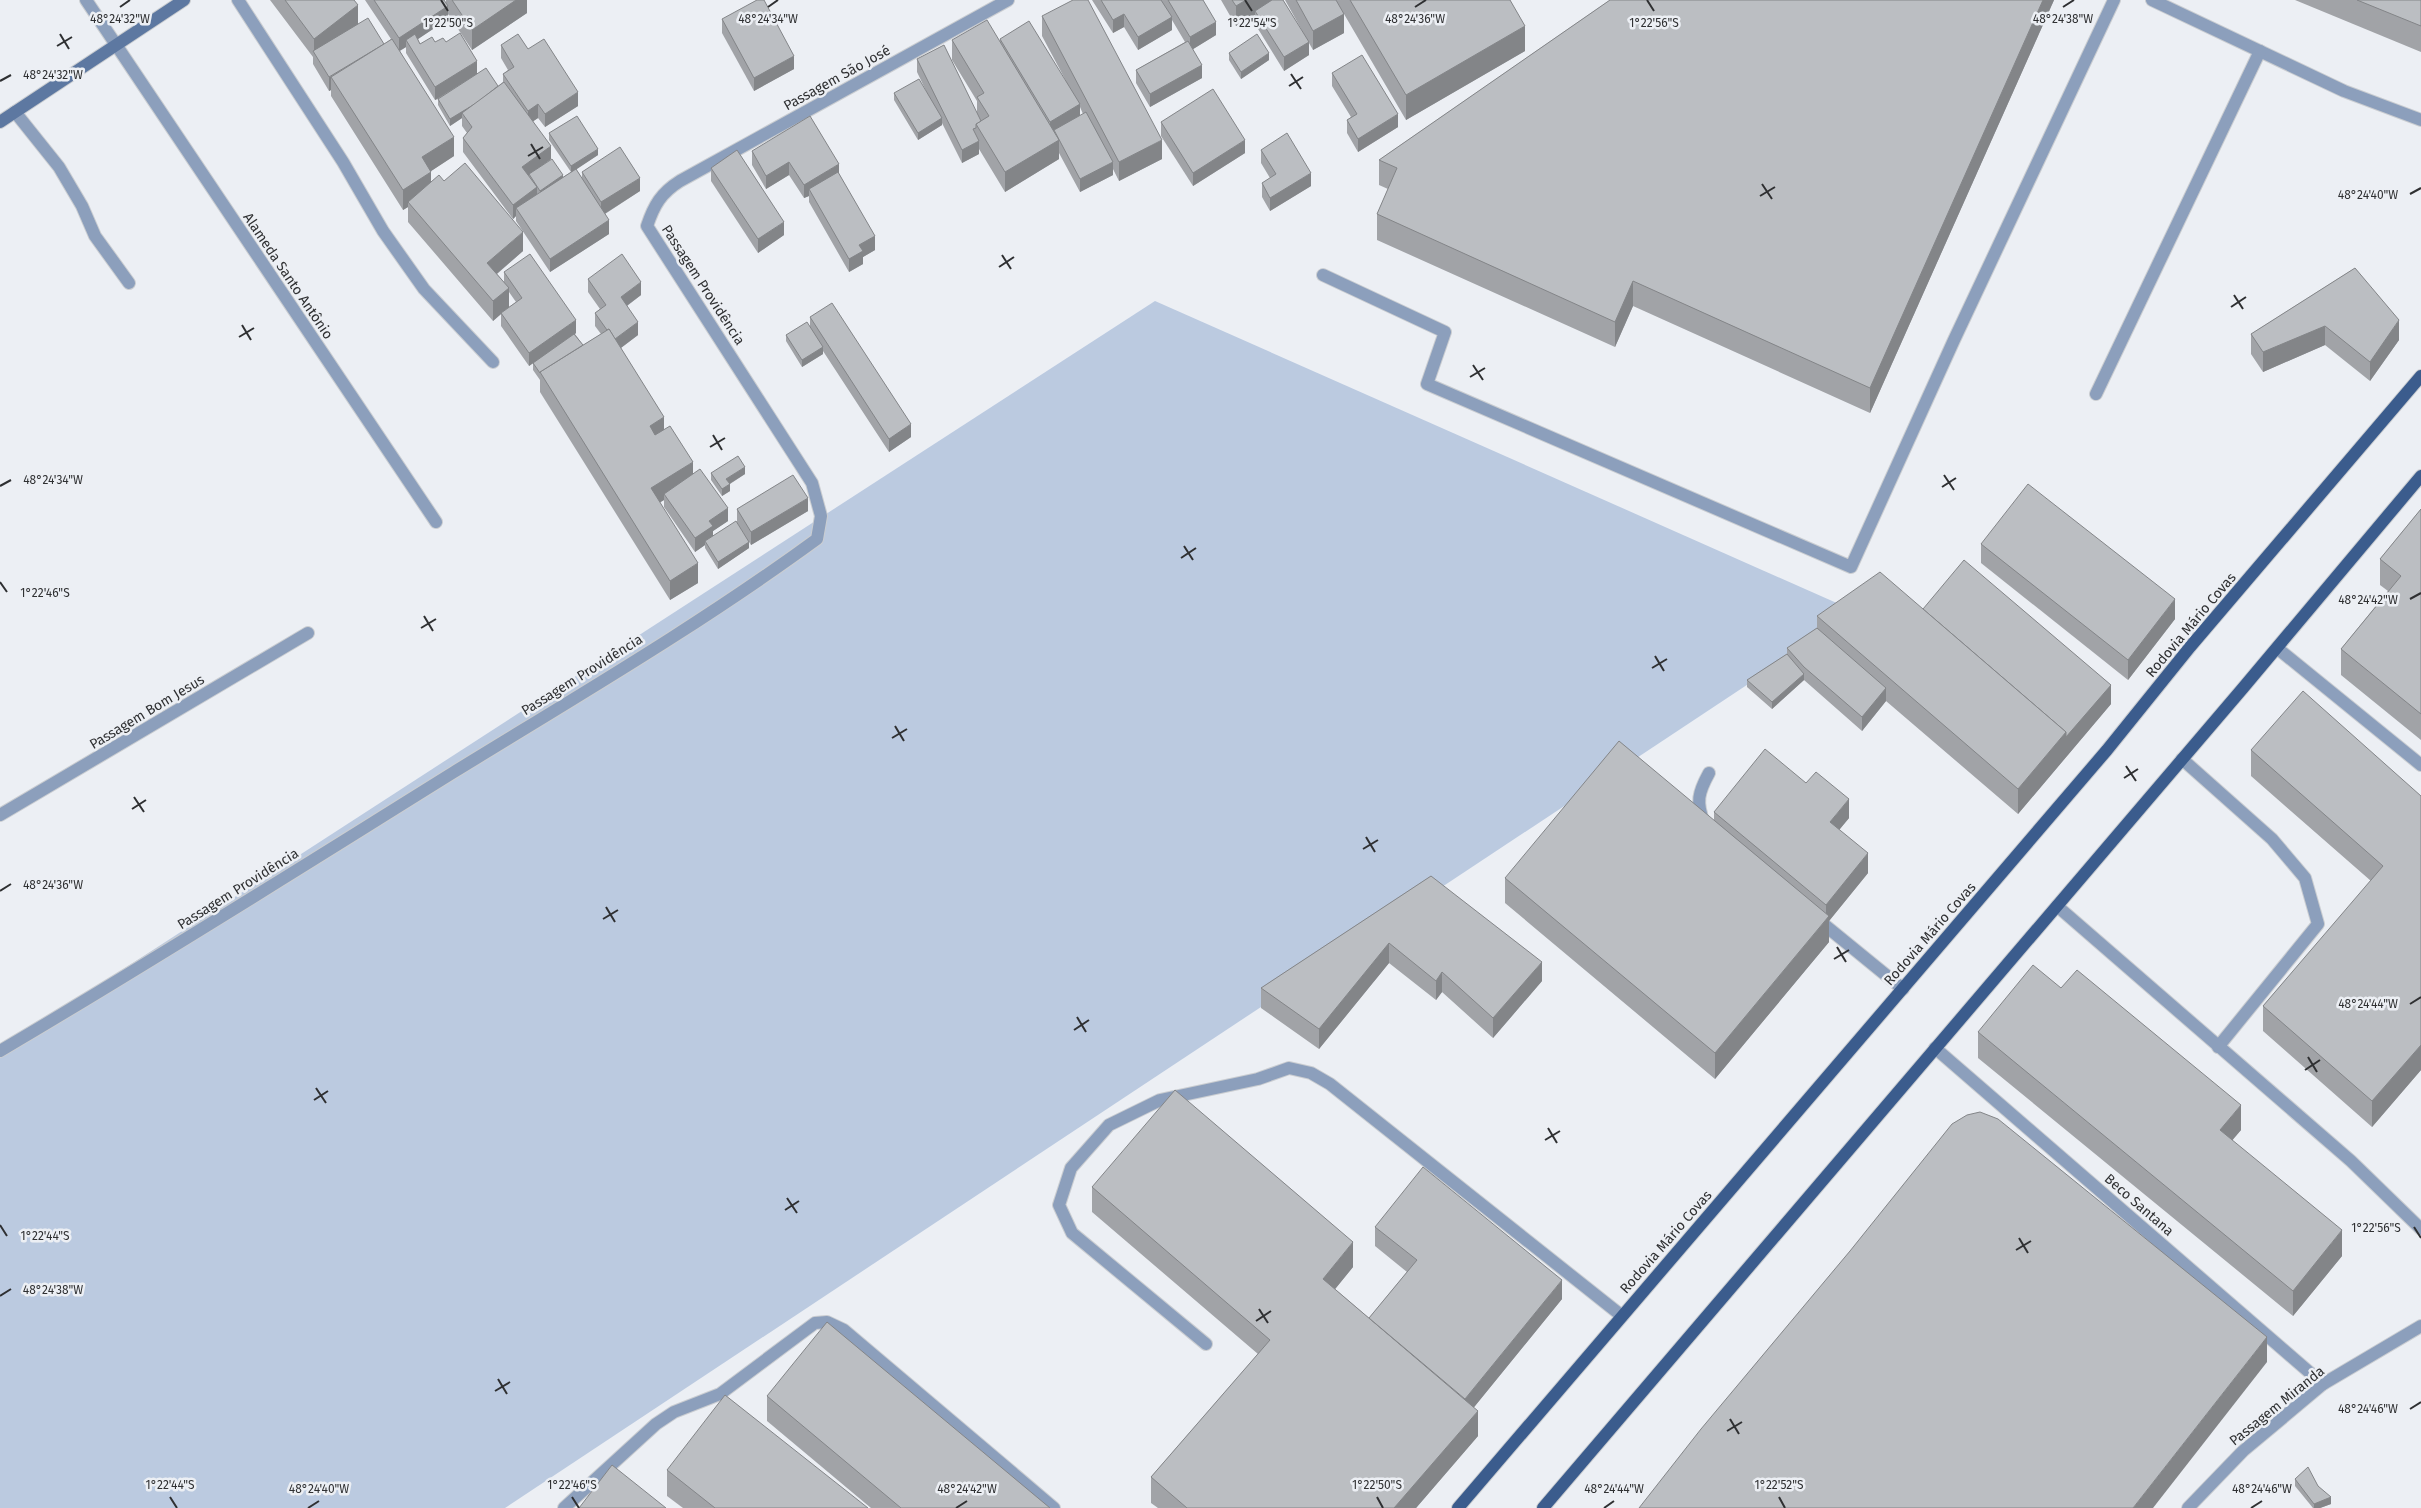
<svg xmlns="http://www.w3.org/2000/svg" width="2421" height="1508" font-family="'Fira Sans',sans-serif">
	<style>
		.green { fill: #bbcae0 }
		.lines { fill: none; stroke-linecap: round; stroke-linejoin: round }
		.service-casing { stroke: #cacdd1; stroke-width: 14 }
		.minor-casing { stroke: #cacdd1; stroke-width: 14 }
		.secondary-casing { stroke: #cacdd1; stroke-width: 14 }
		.primary-casing { stroke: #cacdd1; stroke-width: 14 }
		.service { stroke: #8c9fbc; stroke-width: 12 }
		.minor { stroke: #8c9fbc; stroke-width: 12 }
		.secondary { stroke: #5d78a1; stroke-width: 12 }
		.primary { stroke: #3b5c8d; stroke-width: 12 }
		.wall { fill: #a1a3a7; fill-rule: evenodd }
		.shaded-wall { fill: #838588 }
		.building { fill: #bbbec2; stroke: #838588 }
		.ticks { fill: none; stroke: #2f3032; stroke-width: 2 }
		.labels { text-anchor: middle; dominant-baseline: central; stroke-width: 5; stroke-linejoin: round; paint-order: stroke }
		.street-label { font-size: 14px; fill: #2f3032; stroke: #eceff4 }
		.ticks-label { font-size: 12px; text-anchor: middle; fill: #2f3032; stroke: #eceff4; stroke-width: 5; stroke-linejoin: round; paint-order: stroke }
	</style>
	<rect width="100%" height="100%" fill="#eceff4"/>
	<path class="green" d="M1155 301 1857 612 505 1508H0V1049Z"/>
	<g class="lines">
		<g class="service-casing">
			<g id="service">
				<path d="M2152 0 2344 91 2421 120"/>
				<path d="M15 112 59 167 82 206 95 236 129 283"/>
				<path d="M1323 275 1445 332 1427 384 1851 567 1954 340 2114 0"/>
				<path d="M2096 394 2260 51"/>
				<path d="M2277 648 2421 765"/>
				<path d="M2182 759 2272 839 2305 878 2318 924 2218 1047"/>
				<path d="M1704 823C1696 802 1698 793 1709 773"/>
				<path d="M2057 906 2351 1161 2421 1229"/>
				<path d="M1816 918 1903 989"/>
				<path d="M1206 1344 1072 1233 1059 1205 1071 1168 1109 1125 1160 1100 1258 1079 1289 1068 1311 1073 1330 1084 1622 1316"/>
				<path d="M564 1508 656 1424 674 1412 720 1394 815 1323 827 1322 844 1330 1054 1508"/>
			</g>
		</g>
		<g class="minor-casing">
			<g id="minor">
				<path d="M86 0 436 522"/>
				<path d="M238 0 343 162 383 231 424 289 493 362"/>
				<path d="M0 815 308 633"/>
				<path d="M1935 1048 2323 1384"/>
				<path d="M0 1051C153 961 303 866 454 772 576 697 701 624 817 539L821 516 812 483 647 226C654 205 661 193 680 181L1008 0"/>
				<path d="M2188 1508 2243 1451 2323 1384 2421 1326"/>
			</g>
		</g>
		<g class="secondary-casing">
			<path id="secondary" d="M0 122 184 0"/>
		</g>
		<g class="primary-casing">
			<g id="primary">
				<path d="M1458 1508 2107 750 2190 647 2421 376"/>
				<path d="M1543 1508 2243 688 2421 476"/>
			</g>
		</g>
		<use href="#service" class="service"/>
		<use href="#minor" class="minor"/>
		<use href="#secondary" class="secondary"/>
		<use href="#primary" class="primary"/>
	</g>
	<g class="wall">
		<path d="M270 0H354L358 24 384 44 391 39 365 0H444L446 3V0H527V13L472 50 448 14V19L418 39 420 44 446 42 477 73 498 86 503 82V74L508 70 501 58V45L528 49 578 106 545 127 538 118 533 121 551 159 543 165 563 177 571 172 549 140V133L598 155 576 169 582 178V172L640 191 605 214 609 234 550 272 516 221V216L513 219 463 152V138L467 133 462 126V118L450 126 438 105V99L435 100 406 53V47L400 51 454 156 431 171V181H444L523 251 497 274 504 282V272L576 333 575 334 583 345 601 334 595 326V313L600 309 588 292V279L641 295 627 306 638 335 621 348 664 430 693 473 728 521 713 531V536L744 534 737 523V509L808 511 751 545 749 542V548L718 569 705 548V545L695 552 664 507V500L660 502 698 583 670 600 540 392V380L533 370V363L547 353 529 366 501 326V314L493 321 408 222V207L403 210 331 96V90L329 91 313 64V57ZM509 292 516 302 509 307Z"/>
		<path d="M1092 0H1203L1216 35 1193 49 1202 78 1150 107 1136 83V70L1185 42 1172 20V30L1138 50 1124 27 1113 33Z"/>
		<path d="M1221 0H1283L1304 34 1285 0H1510L1525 51 1406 120 1344 14V33L1313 50 1309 43V55L1284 71 1255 24V15L1236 26Z"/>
		<path d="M1610 0H2054L1870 413 1633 306 1615 347 1377 240V214L1388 189 1379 185V160Z"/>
		<path d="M2295 0H2421V52Z"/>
		<path d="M1042 16 1162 159 1119 181 1113 169V175L1080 192 1059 153V159L1005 192 979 149V154L962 163 942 123V125L918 140 894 100V93L928 95 917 72V59L977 112V101L952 60V40L1000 41V39L1066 81 1042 36ZM1080 107 1083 114 1080 116Z"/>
		<path d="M722 19 794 69 754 91 722 33Z"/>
		<path d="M1229 53 1269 60 1241 79 1229 60Z"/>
		<path d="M1332 73 1398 127 1358 152 1347 133V120L1351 117 1332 86Z"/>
		<path d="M1161 122 1245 153 1193 186 1161 136Z"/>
		<path d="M1261 150 1311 186 1270 211 1262 197V183L1270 178 1261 163Z"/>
		<path d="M752 151 839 174 875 250 863 257V264L849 272 809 202V196L804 198 789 175 766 189 752 165Z"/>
		<path d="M711 168 784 235 758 253 711 181Z"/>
		<path d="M2355 268 2399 340 2370 381 2325 345 2263 372 2251 354V334Z"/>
		<path d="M810 317 911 437 889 452 823 351V354L802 367 786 341V335L810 326Z"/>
		<path d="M711 473 745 474 730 484V491L722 496 711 480Z"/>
		<path d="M2421 509V740L2341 675V649L2388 591 2380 585V559Z"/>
		<path d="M1981 544 2175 619 2128 680 1981 563Z"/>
		<path d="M1923 609 2111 704 2018 814 1886 701 1862 731 1804 680 1772 709 1747 687V680L1787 654V648L1817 628V616Z"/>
		<path d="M2251 750 2421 796V1070L2372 1127 2263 1031V1006L2371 881 2251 776Z"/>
		<path d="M1714 812 1849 818 1839 830 1868 873 1829 921V942L1715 1079 1505 903V878L1714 820Z"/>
		<path d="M1431 876 1542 981 1493 1038 1442 992 1436 1000 1389 963 1319 1049 1261 1008V988Z"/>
		<path d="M2061 988 2241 1130 2232 1140 2342 1256 2293 1316 1978 1058V1032Z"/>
		<path d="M1092 1187 1353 1267 1335 1289 1369 1318 1407 1272 1375 1246V1227L1562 1299 1474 1407 1478 1436 1416 1508H1158L1151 1503V1477L1258 1354 1092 1212Z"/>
		<path d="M767 1396 1050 1508H871L767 1421Z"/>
		<path d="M667 1470 868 1508H683L667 1496Z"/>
		<path d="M2295 1479 2318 1486 2331 1504 2320 1508H2313L2295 1486Z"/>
	</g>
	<g class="shaded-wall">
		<path d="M516 0H527V13L472 50V30Z"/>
		<path d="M1246 0H1281L1255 11V15L1236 26V6Z"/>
		<path d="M2043 0H2054L1870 413V388Z"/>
		<path d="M358 5V25L314 52V39Z"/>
		<path d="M448 6V19L409 45 406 40V47L399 51V38Z"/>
		<path d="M1124 14V27L1113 33V20Z"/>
		<path d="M1344 14V33L1313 50V31Z"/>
		<path d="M1172 17V30L1138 50V37Z"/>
		<path d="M1216 22V35L1190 51V37Z"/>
		<path d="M1525 26V51L1406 120V95Z"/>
		<path d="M1309 42V55L1284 71V57Z"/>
		<path d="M1269 53V60L1241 79V72Z"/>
		<path d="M794 56V69L754 91V78Z"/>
		<path d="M477 61V74L435 100V87Z"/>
		<path d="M1202 65V78L1150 107V94Z"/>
		<path d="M329 77H331V90L329 91Z"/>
		<path d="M499 88 462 113V118L450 126V119Z"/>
		<path d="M578 92V106L545 127V114Z"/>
		<path d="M538 104V118L528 125V111Z"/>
		<path d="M1080 104V117L1054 130V133L1050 135V122Z"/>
		<path d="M1398 114V127L1358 152V139Z"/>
		<path d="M942 118V125L918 140V133Z"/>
		<path d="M454 137V156L422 177V157Z"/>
		<path d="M1059 140V159L1005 192V172Z"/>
		<path d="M1162 140V159L1119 181V162Z"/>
		<path d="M1245 140V153L1193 186V173Z"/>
		<path d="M979 141V154L962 163V150Z"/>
		<path d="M551 146V159L522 180V167Z"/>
		<path d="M598 149V155L571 173V166Z"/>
		<path d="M789 162V175L766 189V176Z"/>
		<path d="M1113 162V175L1080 192V179Z"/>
		<path d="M839 164V177L809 189V196L804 198V185Z"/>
		<path d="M431 172V192L408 202V207L403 210V190Z"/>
		<path d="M1311 173V186L1270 211V198Z"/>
		<path d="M563 175V182L540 198V191Z"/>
		<path d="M640 178V191L601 216V202Z"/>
		<path d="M537 187V200L516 208V216L513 219V205Z"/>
		<path d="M609 220V234L550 272V259Z"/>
		<path d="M784 222V235L758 253V239Z"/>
		<path d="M523 232V251L487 282V263Z"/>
		<path d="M875 236V250L863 257V264L849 272V259L859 245Z"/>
		<path d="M1633 281V306L1615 347V322Z"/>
		<path d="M641 282V295L621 310V297Z"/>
		<path d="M509 288V307L493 321V301Z"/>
		<path d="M576 320V333L529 366V353Z"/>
		<path d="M2399 320V340L2370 381V362Z"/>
		<path d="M638 322V335L614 353V340Z"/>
		<path d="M2325 326V345L2263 372V352Z"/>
		<path d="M823 347V354L802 367V360Z"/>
		<path d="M664 417V437L650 446V426Z"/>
		<path d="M911 424V437L889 452V439Z"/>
		<path d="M693 462V482L664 494V500L651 508V488Z"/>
		<path d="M745 467V474L726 486V479Z"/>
		<path d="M730 484V491L722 496V489Z"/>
		<path d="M808 498V511L751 545V532Z"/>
		<path d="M728 508V521L713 531V539L705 541V545L695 552V538L709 521Z"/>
		<path d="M749 542V548L718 569V562Z"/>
		<path d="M698 563V583L670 600V581Z"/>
		<path d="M2175 599V619L2128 680V660Z"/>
		<path d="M1804 674V680L1772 709V702Z"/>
		<path d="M2111 685V704L2018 814V789L2066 732Z"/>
		<path d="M1886 688V701L1862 731V717Z"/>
		<path d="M1849 799V818L1830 841V822Z"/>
		<path d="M1868 853V873L1829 921V942L1715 1079V1053L1826 920V905Z"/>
		<path d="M1389 943V963L1319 1049V1029Z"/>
		<path d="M1542 962V981L1493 1038V1018Z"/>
		<path d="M1442 972V992L1436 1000V981Z"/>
		<path d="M2421 1045V1070L2372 1127V1101Z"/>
		<path d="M2241 1105V1130L2220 1155V1130Z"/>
		<path d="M2342 1230V1256L2293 1316V1291Z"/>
		<path d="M1353 1242V1267L1323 1304V1279Z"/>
		<path d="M1562 1280V1299L1462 1422V1403Z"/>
		<path d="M2267 1337V1362L2153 1508H2133Z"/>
		<path d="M1478 1411V1436L1416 1508H1394Z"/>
		<path d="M2331 1497V1504L2320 1508H2314V1504Z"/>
	</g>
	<g class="building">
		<path d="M285 0H354L358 5 314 39Z"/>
		<path d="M374 0H444L448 6 399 38Z"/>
		<path d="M452 0H516L472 30Z"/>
		<path d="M757 0H764L794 56 754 78 722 19Z"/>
		<path d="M1073 0H1088L1162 140 1119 162 1042 16Z"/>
		<path d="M1101 0H1161L1172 17 1138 37 1124 14 1113 20Z"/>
		<path d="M1168 0H1203L1216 22 1190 37Z"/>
		<path d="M1232 0H1246L1236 6Z"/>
		<path d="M1272 0H1283L1309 42 1284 57 1255 11Z"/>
		<path d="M1296 0H1336L1344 14 1313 31Z"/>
		<path d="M1350 0H1510L1525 26 1406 95Z"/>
		<path d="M1610 0H2043L1870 388 1633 281 1615 322 1377 214 1397 168 1379 160Z"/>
		<path d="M2357 0H2421V26Z"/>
		<path d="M368 18 384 44 329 77 313 51Z"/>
		<path d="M987 20 1059 140 1005 172 976 124 989 116 977 97 984 93 952 40Z"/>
		<path d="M1029 21 1080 104 1050 122 1000 39Z"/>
		<path d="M460 33 477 61 435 87 406 40 415 34 420 44 432 37 435 42 443 38 446 42Z"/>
		<path d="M518 34 528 49 544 39 578 92 545 114 538 104 528 111 503 74 514 67 501 45Z"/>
		<path d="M1257 34 1269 53 1241 72 1229 53Z"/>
		<path d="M392 39 454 137 422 157 431 172 403 190 331 77Z"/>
		<path d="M1188 41 1202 65 1150 94 1136 70Z"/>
		<path d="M944 45 981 121 976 124V128L973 129 979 141 962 150 917 59Z"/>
		<path d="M1362 55 1398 114 1358 139 1347 120 1357 114 1332 73Z"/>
		<path d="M486 68 498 86 478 102 450 119 438 99Z"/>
		<path d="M919 79 942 118 918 133 894 93Z"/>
		<path d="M504 82 551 146 522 167 537 187 513 205 463 138 472 127 462 113Z"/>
		<path d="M1213 89 1245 140 1193 173 1161 122Z"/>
		<path d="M1086 112 1113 162 1080 179 1054 130Z"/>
		<path d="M577 116 598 149 571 166 549 133Z"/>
		<path d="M810 116 839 164 804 185 789 162 766 176 752 151Z"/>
		<path d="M1287 133 1311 173 1270 198 1262 183 1276 174 1261 150Z"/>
		<path d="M620 147 640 178 601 202 582 172Z"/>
		<path d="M737 150 784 222 758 239 711 168Z"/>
		<path d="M552 159 563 175 540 191 529 174Z"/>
		<path d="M465 163 523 232 487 263 509 288 493 301 408 202 439 175 444 181Z"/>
		<path d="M576 169 609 220 550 259 516 208Z"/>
		<path d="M838 172 875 236 859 245 863 251 849 259 809 189Z"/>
		<path d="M530 254 576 320 529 353 501 313 522 298 504 272Z"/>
		<path d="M622 254 641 282 621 297 638 322 615 339 609 329 607 330 595 313 606 305 588 279Z"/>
		<path d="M2355 268 2399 320 2370 362 2325 326 2263 352 2251 334Z"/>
		<path d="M832 303 911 424 889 439 810 317Z"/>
		<path d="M807 322 823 347 802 360 786 335Z"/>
		<path d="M609 329 664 417 650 426 655 435 670 426 693 462 651 488 698 563 670 581 540 372Z"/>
		<path d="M574 334 583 345 540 372V373L533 363Z"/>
		<path d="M738 456 745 467 726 479 730 484 722 489 711 473Z"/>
		<path d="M700 469 728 508 709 521 713 526 695 538 664 494Z"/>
		<path d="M793 475 808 498 751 532 737 509Z"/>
		<path d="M2028 484 2175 599 2128 660 1981 544Z"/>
		<path d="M2421 509V714L2341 649 2401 576 2380 559Z"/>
		<path d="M736 521 749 542 718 562 705 541Z"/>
		<path d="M1964 560 2111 685 2066 737V732L1923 609Z"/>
		<path d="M1880 572 2066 732 2018 789 1817 616Z"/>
		<path d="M1817 628 1886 688 1862 717 1804 667 1787 648Z"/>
		<path d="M1787 654 1804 674 1772 702 1747 680Z"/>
		<path d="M2303 691 2421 796V1045L2372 1101 2263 1006 2383 866 2251 750Z"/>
		<path d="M1619 741 1829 916 1715 1053 1505 878Z"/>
		<path d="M1765 749 1806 783 1816 772 1849 799 1830 822 1868 853 1826 905 1714 812Z"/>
		<path d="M1431 876 1542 962 1493 1018 1442 972 1436 981 1389 943 1319 1029 1261 988Z"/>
		<path d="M2033 965 2061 988 2077 970 2241 1105 2220 1130 2342 1230 2293 1291 1978 1032Z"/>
		<path d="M1175 1090 1353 1242 1323 1279 1478 1411 1394 1508H1187L1151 1477 1270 1340 1092 1187Z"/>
		<path d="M1980 1112 1998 1119 2267 1337 2133 1508H1639L1701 1429 1850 1251 1952 1124 1967 1115Z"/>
		<path d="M1423 1167 1562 1280 1465 1399 1369 1318 1417 1260 1375 1227Z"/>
		<path d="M827 1322 1050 1508H901L767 1396Z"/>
		<path d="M725 1395 868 1508H715L667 1470Z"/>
		<path d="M612 1465 666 1508H579Z"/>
		<path d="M2308 1467 2318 1486 2331 1497 2314 1504 2295 1479Z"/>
	</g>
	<path class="ticks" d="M441 0 448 11M1245 0 1252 11M1647 0 1654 11M120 7 130 0M768 7 778 0M1415 7 1426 0M2063 7 2074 0M60 34 69 49M57 46 72 37M1291 74 1301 89M0 81 11 75M1289 86 1303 77M531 144 540 159M528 156 543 147M1762 184 1772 199M2410 194 2421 188M1760 196 1775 187M1002 255 1011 269M999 267 1014 257M2234 295 2243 309M2231 307 2246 297M242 325 251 340M239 337 254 328M1473 365 1483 380M1470 377 1485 368M713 435 722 450M710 447 725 438M1944 475 1954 490M0 486 11 480M1942 487 1956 478M1184 546 1193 560M1181 558 1196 548M0 582 7 592M2410 599 2421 593M424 616 433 631M421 628 436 619M1655 656 1664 671M1652 668 1667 659M895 726 904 741M892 738 907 729M2126 766 2136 781M2124 778 2138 769M134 797 144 812M132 809 146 800M1366 837 1375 852M1363 849 1378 840M0 891 11 884M606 907 615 922M603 919 618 910M1837 947 1846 962M1834 959 1849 950M2410 1004 2421 997M1077 1017 1086 1032M1074 1030 1089 1020M2308 1057 2317 1072M2305 1070 2320 1060M316 1088 326 1103M314 1100 328 1091M1548 1128 1557 1143M1545 1140 1560 1131M787 1198 797 1213M785 1210 799 1201M0 1225 7 1236M2414 1227 2421 1238M2019 1238 2028 1253M2016 1250 2031 1241M0 1296 11 1289M1259 1309 1268 1323M1256 1321 1271 1311M498 1379 507 1394M495 1391 510 1382M2410 1409 2421 1402M1730 1419 1739 1434M1727 1431 1742 1422M170 1497 177 1508M572 1497 579 1508M1377 1497 1383 1508M1779 1497 1785 1508M308 1508 319 1501M956 1508 967 1501M1604 1508 1614 1501M2251 1508 2262 1501"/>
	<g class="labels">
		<g class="street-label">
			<text transform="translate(837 78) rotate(-29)">Passagem São José</text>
			<text transform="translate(288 276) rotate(56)">Alameda Santo Antônio</text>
			<text transform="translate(703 285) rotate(57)">Passagem Providência</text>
			<text transform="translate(2191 625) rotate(-50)">Rodovia Mário Covas</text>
			<text transform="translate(582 675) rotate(-32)">Passagem Providência</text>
			<text transform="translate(147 712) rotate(-31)">Passagem Bom Jesus</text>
			<text transform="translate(238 889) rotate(-32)">Passagem Providência</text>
			<text transform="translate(1930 934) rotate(-49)">Rodovia Mário Covas</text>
			<text transform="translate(2139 1205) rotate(41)">Beco Santana</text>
			<text transform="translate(1666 1242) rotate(-49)">Rodovia Mário Covas</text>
			<text transform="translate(2277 1406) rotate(-39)">Passagem Miranda</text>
		</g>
	</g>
	<g class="ticks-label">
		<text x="120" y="23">48°24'32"W</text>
		<text x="768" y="23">48°24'34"W</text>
		<text x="2063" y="23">48°24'38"W</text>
		<text x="1415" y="23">48°24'36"W</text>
		<text x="448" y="27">1°22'50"S</text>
		<text x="1654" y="27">1°22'56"S</text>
		<text x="1252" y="27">1°22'54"S</text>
		<text x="53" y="79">48°24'32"W</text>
		<text x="2368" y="199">48°24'40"W</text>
		<text x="53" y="484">48°24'34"W</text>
		<text x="45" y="597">1°22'46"S</text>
		<text x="2368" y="604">48°24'42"W</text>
		<text x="53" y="889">48°24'36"W</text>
		<text x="2368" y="1008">48°24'44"W</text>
		<text x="2376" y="1232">1°22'56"S</text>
		<text x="45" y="1240">1°22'44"S</text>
		<text x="53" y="1294">48°24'38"W</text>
		<text x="2368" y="1413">48°24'46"W</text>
		<text x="170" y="1489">1°22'44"S</text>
		<text x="572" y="1489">1°22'46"S</text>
		<text x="1377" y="1489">1°22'50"S</text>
		<text x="1779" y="1489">1°22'52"S</text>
		<text x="319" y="1493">48°24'40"W</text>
		<text x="967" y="1493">48°24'42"W</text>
		<text x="1614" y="1493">48°24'44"W</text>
		<text x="2262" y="1493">48°24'46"W</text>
	</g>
</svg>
